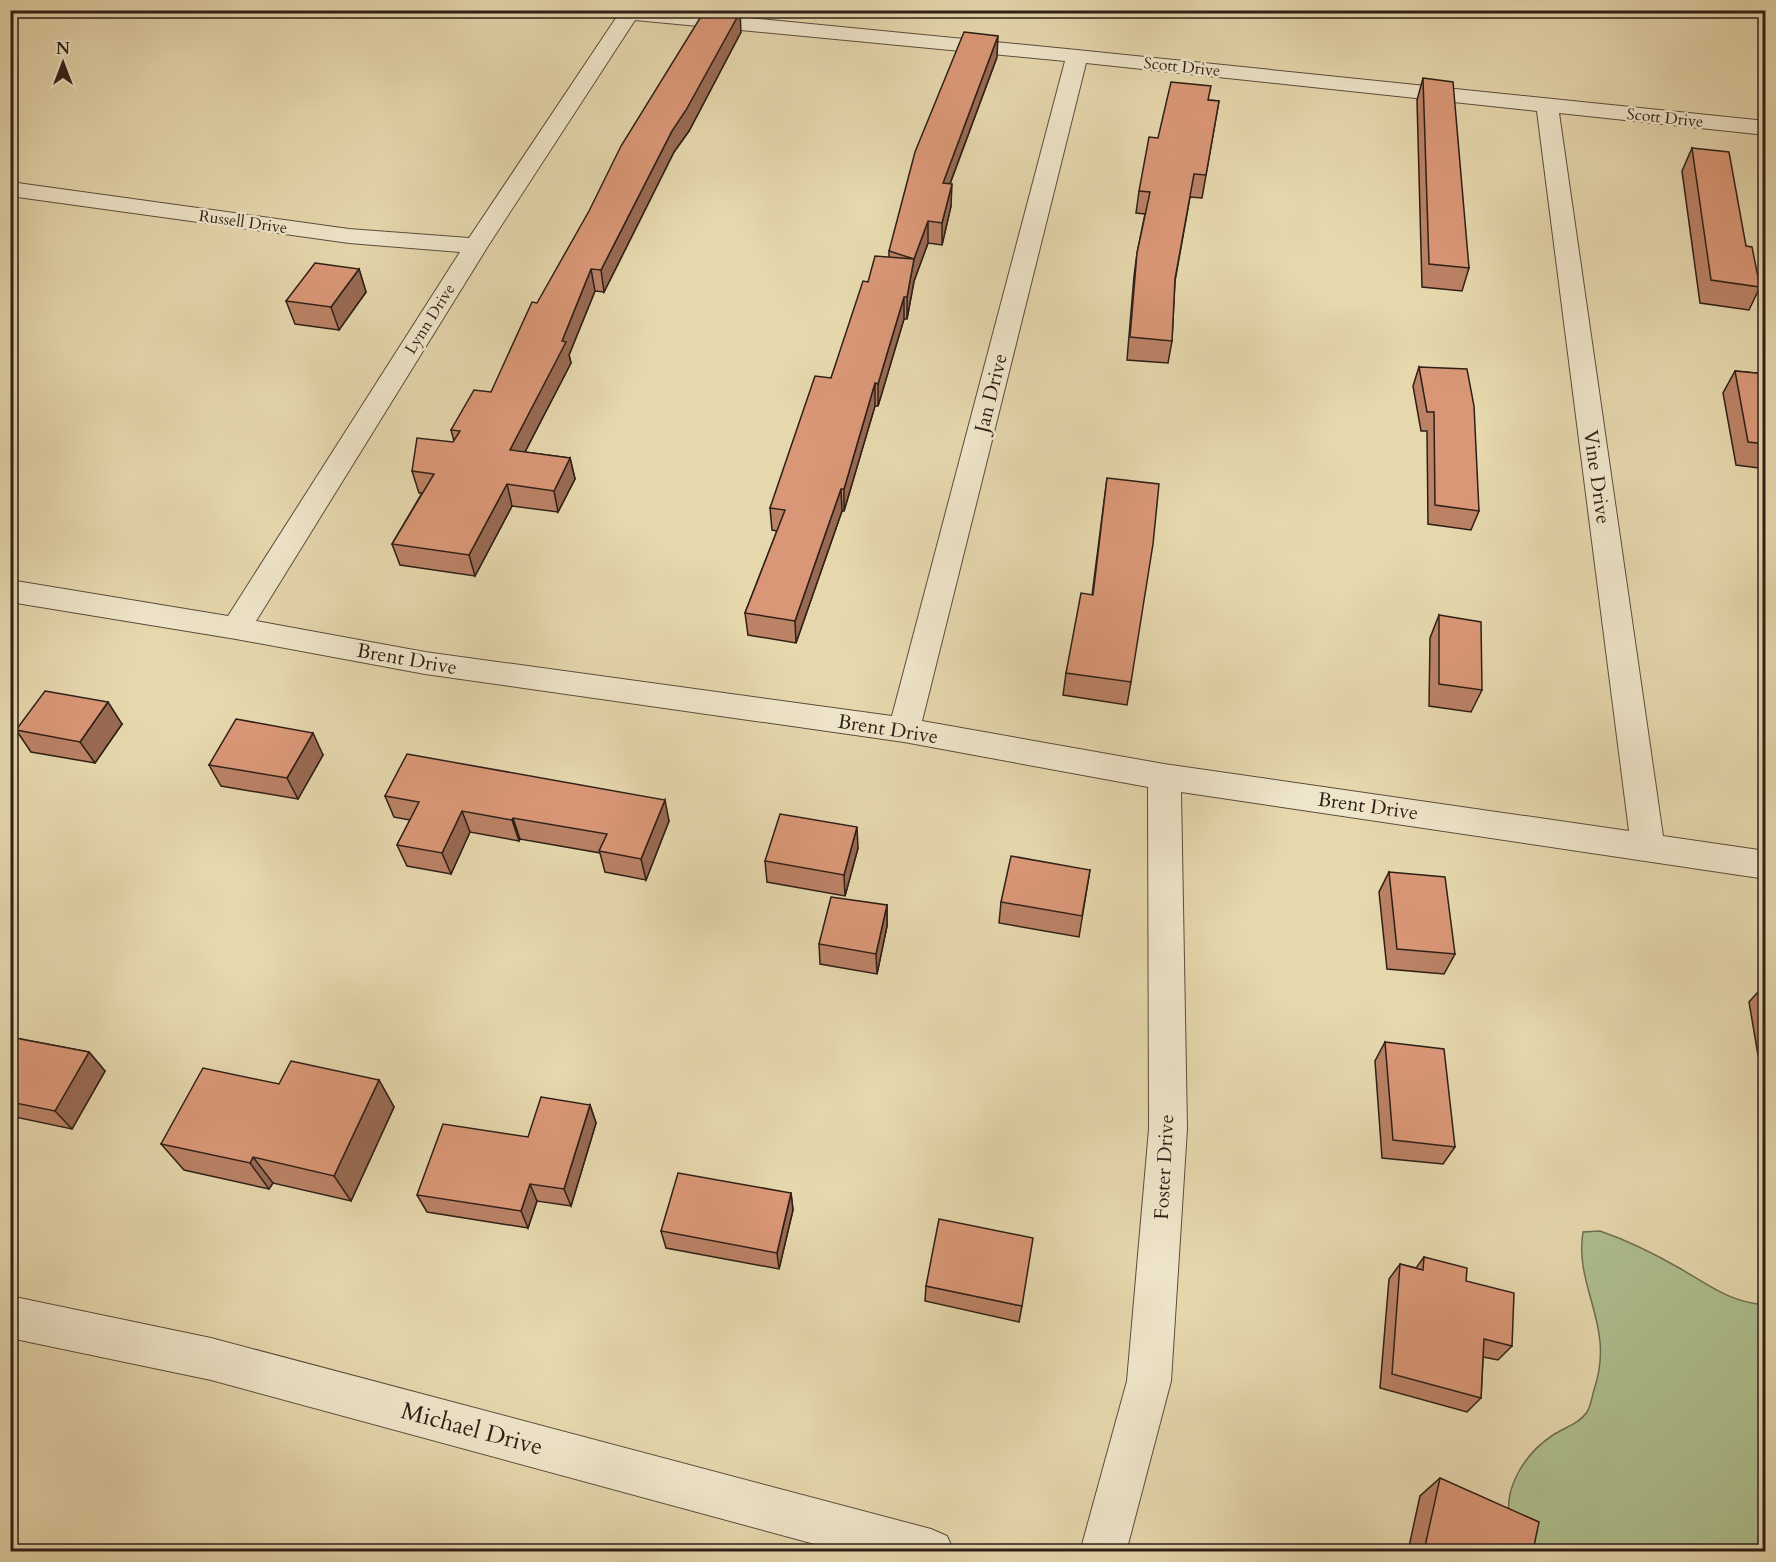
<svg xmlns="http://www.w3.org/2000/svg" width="1776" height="1562" font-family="Cardo,serif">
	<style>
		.green { fill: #afbf8f; stroke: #6e6f53; stroke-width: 1.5 }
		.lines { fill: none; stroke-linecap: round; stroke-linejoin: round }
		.minor-casing { stroke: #5c4d3c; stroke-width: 2 }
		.minor { fill: #efe5ca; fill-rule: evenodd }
		.wall { fill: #bb8266; stroke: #2e1f17; stroke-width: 1.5 }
		.shaded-wall { fill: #996a53; stroke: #2e1f17; stroke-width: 1.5 }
		.building { fill: #da9777; stroke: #2e1f17; stroke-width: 1.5 }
		.labels { text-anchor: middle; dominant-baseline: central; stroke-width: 5; stroke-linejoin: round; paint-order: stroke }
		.far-street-label { font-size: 16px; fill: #2e1f17; stroke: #efe5ca }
		.street-label { font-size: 20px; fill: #2e1f17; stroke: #efe5ca }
		.near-street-label { font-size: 24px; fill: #2e1f17; stroke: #efe5ca }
	</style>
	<rect width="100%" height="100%" fill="#e6d7ad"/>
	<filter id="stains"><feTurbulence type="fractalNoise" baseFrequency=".00333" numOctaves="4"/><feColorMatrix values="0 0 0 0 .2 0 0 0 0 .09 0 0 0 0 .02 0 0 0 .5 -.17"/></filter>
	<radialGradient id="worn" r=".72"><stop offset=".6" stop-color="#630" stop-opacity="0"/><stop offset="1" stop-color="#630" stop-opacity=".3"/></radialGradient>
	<path class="green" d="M1600 1231C1629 1241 1655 1254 1681 1269 1710 1286 1730 1302 1765 1305V1551H1529C1524 1544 1517 1537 1513 1529 1498 1494 1524 1454 1553 1435 1564 1428 1580 1423 1587 1412 1591 1406 1592 1396 1594 1390 1616 1325 1574 1289 1583 1232Z"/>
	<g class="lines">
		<g class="minor-casing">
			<g id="minor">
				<path d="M588 10H666L1077 50 1766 121V135L1559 113 1663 836 1766 851V879L1181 792 1187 1129 1171 1381 1126 1552H1080L1127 1381 1149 1129 1148 787 904 742 425 674 236 639 10 602V580L228 616 460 252 349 243 10 196V182L349 229 469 238 616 18 591 14ZM635 20 1065 61 892 716 425 652 256 621 488 246ZM1086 63 1537 111 1629 831 1164 764 922 721Z"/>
				<path d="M10 1296 211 1338 931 1529 947 1536 954 1552H844L211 1380 10 1338Z"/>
			</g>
		</g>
		<use href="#minor" class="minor"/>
	</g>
	<g class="wall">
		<path d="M741 32 689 131 674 152 604 292 595 291 569 355 571 363 525 452 570 458 575 479 558 512 512 506 475 576 400 565 392 544 422 493H419L412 471 453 442 454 441 451 430 491 392Z"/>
		<path d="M997 57 950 184 951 206 942 245 928 243 914 281 907 319H904L878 406H875L844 511H842L796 643 748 635 745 613 777 531 772 530 770 508 831 378 868 282 889 257V251Z"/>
		<path d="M1423 78 1469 268 1462 291 1422 287 1417 100Z"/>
		<path d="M1208 100 1219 101 1202 198 1190 197 1175 281 1172 341 1168 363 1127 360 1134 276 1137 253 1145 214 1136 213 1139 191Z"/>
		<path d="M1692 148 1746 246 1760 287 1749 310 1700 303 1682 171Z"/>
		<path d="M359 269 366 292 339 330 295 324 286 301Z"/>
		<path d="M1419 367 1479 511 1471 530 1428 524 1427 431H1421L1413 386Z"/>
		<path d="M1735 371 1766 374V469L1736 465 1723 393Z"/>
		<path d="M1107 478 1131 682 1127 705 1063 695 1066 673 1092 595Z"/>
		<path d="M1439 615 1482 690 1471 712 1429 706 1430 638Z"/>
		<path d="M122 724 95 763 31 752 16 730Z"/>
		<path d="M323 755 298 799 221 786 209 765Z"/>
		<path d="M385 796 669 821 646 880 605 872 600 853 520 839 519 841 470 832 451 874 407 866 397 845 410 820 394 817Z"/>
		<path d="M858 848 845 896 767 882 765 861Z"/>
		<path d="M1090 870 1079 937 999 923 1001 902Z"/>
		<path d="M1389 872 1455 954 1444 974 1387 969 1379 892Z"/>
		<path d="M887 905V926L877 974 820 964 819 944Z"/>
		<path d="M1766 983V1056L1758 1055 1749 1002Z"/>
		<path d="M10 1037 89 1052 105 1071 72 1129 10 1116Z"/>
		<path d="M1385 1042 1455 1147 1443 1164 1382 1158 1375 1061Z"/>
		<path d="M379 1080 394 1107 351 1201 273 1183 269 1189 184 1170 161 1144Z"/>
		<path d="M590 1105 596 1123 571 1206 537 1201 528 1228 427 1212 417 1195Z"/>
		<path d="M791 1193 793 1210 779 1269 666 1248 661 1231Z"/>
		<path d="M1424 1257 1466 1281 1512 1346 1498 1360 1483 1357 1481 1398 1467 1412 1380 1388 1389 1279 1400 1264 1416 1268Z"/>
		<path d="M926 1286 1022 1306 1019 1322 925 1301Z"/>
		<path d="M1440 1478 1533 1551H1408L1420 1496Z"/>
	</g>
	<g class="shaded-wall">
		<path d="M740 12 741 32 689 131 674 152 604 292 601 270 672 131Z"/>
		<path d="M998 36 997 57 942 205 943 183Z"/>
		<path d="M952 184 951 206 942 245V223Z"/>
		<path d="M928 221V243L914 281 907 319V297L914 259Z"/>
		<path d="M359 269 366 292 339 330 331 307Z"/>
		<path d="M591 269 595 291 569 355 571 363 515 471 510 450 562 341Z"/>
		<path d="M904 297V319L878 406V384Z"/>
		<path d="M875 383V406L844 511V489Z"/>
		<path d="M570 458 575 479 558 512 554 491Z"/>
		<path d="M507 484 512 506 475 576 469 555Z"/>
		<path d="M841 489 842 511 796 643 795 621Z"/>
		<path d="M108 702 122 724 95 763 80 742Z"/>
		<path d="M313 733 323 755 298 799 287 778Z"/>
		<path d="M665 800 669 821 646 880 641 859Z"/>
		<path d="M462 811 470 832 451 874 442 853Z"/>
		<path d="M513 818 520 839 519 841 512 820Z"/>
		<path d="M857 827 858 848 845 896 844 875Z"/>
		<path d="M887 905V926L877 974 876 954Z"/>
		<path d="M89 1052 105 1071 72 1129 55 1111Z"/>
		<path d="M379 1080 394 1107 351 1201 334 1176Z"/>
		<path d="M590 1105 596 1123 571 1206 564 1189Z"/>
		<path d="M253 1157 273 1183 269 1189 250 1163Z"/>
		<path d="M530 1184 537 1201 528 1228 521 1211Z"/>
		<path d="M791 1193 793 1210 779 1269 777 1253Z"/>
	</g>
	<g class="building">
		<path d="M705 10H723L740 12 686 110 672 131 601 270 591 269 562 341 566 342 510 450 570 458 554 491 507 484 469 555 392 544 434 474 412 471 417 438 453 442 460 431 451 430 474 390 491 392 532 302 537 303 589 211 621 146Z"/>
		<path d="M964 32 998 36 943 183 952 184 942 223 928 221 914 259 907 297H904L878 384 875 383 844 489H841L795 621 745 613 785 510 770 508 815 376 831 378 863 281 868 282 875 256 914 259 889 251 915 152Z"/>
		<path d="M1423 78 1453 82 1469 268 1429 264Z"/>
		<path d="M1171 82 1211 86 1208 100 1219 101 1206 175 1194 174 1175 279 1172 341 1130 337 1137 253 1150 192 1139 191 1149 137 1158 138Z"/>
		<path d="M1692 148 1729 152 1746 246 1752 247 1760 287 1711 280Z"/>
		<path d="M315 263 359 269 331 307 286 301Z"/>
		<path d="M1419 367 1467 369 1474 406 1479 511 1435 505 1434 412H1427Z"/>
		<path d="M1735 371 1766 374V444L1748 442Z"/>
		<path d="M1107 478 1159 484 1153 544 1131 682 1066 673 1081 593 1093 595Z"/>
		<path d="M1439 615 1481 622 1482 690 1439 684Z"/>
		<path d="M45 691 108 702 80 742 16 730Z"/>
		<path d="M236 719 313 733 287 778 209 765Z"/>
		<path d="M407 754 665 800 641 859 599 851 607 834 513 818 512 820 462 811 442 853 397 845 419 802 385 796Z"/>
		<path d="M780 814 857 827 844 875 765 861Z"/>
		<path d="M1011 856 1090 870 1082 916 1001 902Z"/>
		<path d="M1389 872 1445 877 1455 954 1397 949Z"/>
		<path d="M831 897 887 905 876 954 819 944Z"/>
		<path d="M10 1037 89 1052 55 1111 10 1102Z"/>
		<path d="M1385 1042 1444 1049 1455 1147 1393 1140Z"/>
		<path d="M291 1061 379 1080 334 1176 253 1157 250 1163 161 1144 203 1068 279 1084Z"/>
		<path d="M541 1097 590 1105 564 1189 530 1184 521 1211 417 1195 443 1124 528 1137Z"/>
		<path d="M678 1173 791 1193 777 1253 661 1231Z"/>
		<path d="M939 1219 1033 1238 1022 1306 926 1286Z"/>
		<path d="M1424 1257 1467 1268 1466 1281 1514 1293 1512 1346 1484 1339 1481 1398 1392 1374 1400 1264 1423 1270Z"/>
		<path d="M1440 1478 1539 1522 1533 1551H1424Z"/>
	</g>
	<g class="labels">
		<g class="far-street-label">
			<text transform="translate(1182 67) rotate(6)">Scott Drive</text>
			<text transform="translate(1665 118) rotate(6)">Scott Drive</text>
			<text transform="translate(243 222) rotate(8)">Russell Drive</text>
			<text transform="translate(430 319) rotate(-58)">Lynn Drive</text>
		</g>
		<g class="street-label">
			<text transform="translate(991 393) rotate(-76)">Jan Drive</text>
			<text transform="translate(1597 477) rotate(82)">Vine Drive</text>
			<text transform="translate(407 659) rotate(10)">Brent Drive</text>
			<text transform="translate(888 729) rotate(9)">Brent Drive</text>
			<text transform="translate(1368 806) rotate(8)">Brent Drive</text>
			<text transform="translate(1164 1167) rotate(-87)">Foster Drive</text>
		</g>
		<g class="near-street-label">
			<text transform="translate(472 1429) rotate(15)">Michael Drive</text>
		</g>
	</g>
	<rect width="1776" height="1562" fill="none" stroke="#e6d7ad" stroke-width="36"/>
	<rect x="12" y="12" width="1752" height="1538" fill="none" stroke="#2e1f17" stroke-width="3"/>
	<rect x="18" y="18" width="1740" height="1526" fill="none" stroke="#2e1f17" stroke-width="1.5"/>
	<g transform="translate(63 63)" stroke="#efe5ca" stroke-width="4.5" paint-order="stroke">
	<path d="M0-4.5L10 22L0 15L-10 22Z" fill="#2e1f17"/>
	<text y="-9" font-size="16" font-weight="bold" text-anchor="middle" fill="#2e1f17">N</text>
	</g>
	<rect width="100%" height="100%" filter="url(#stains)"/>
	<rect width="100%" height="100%" fill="url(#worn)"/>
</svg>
